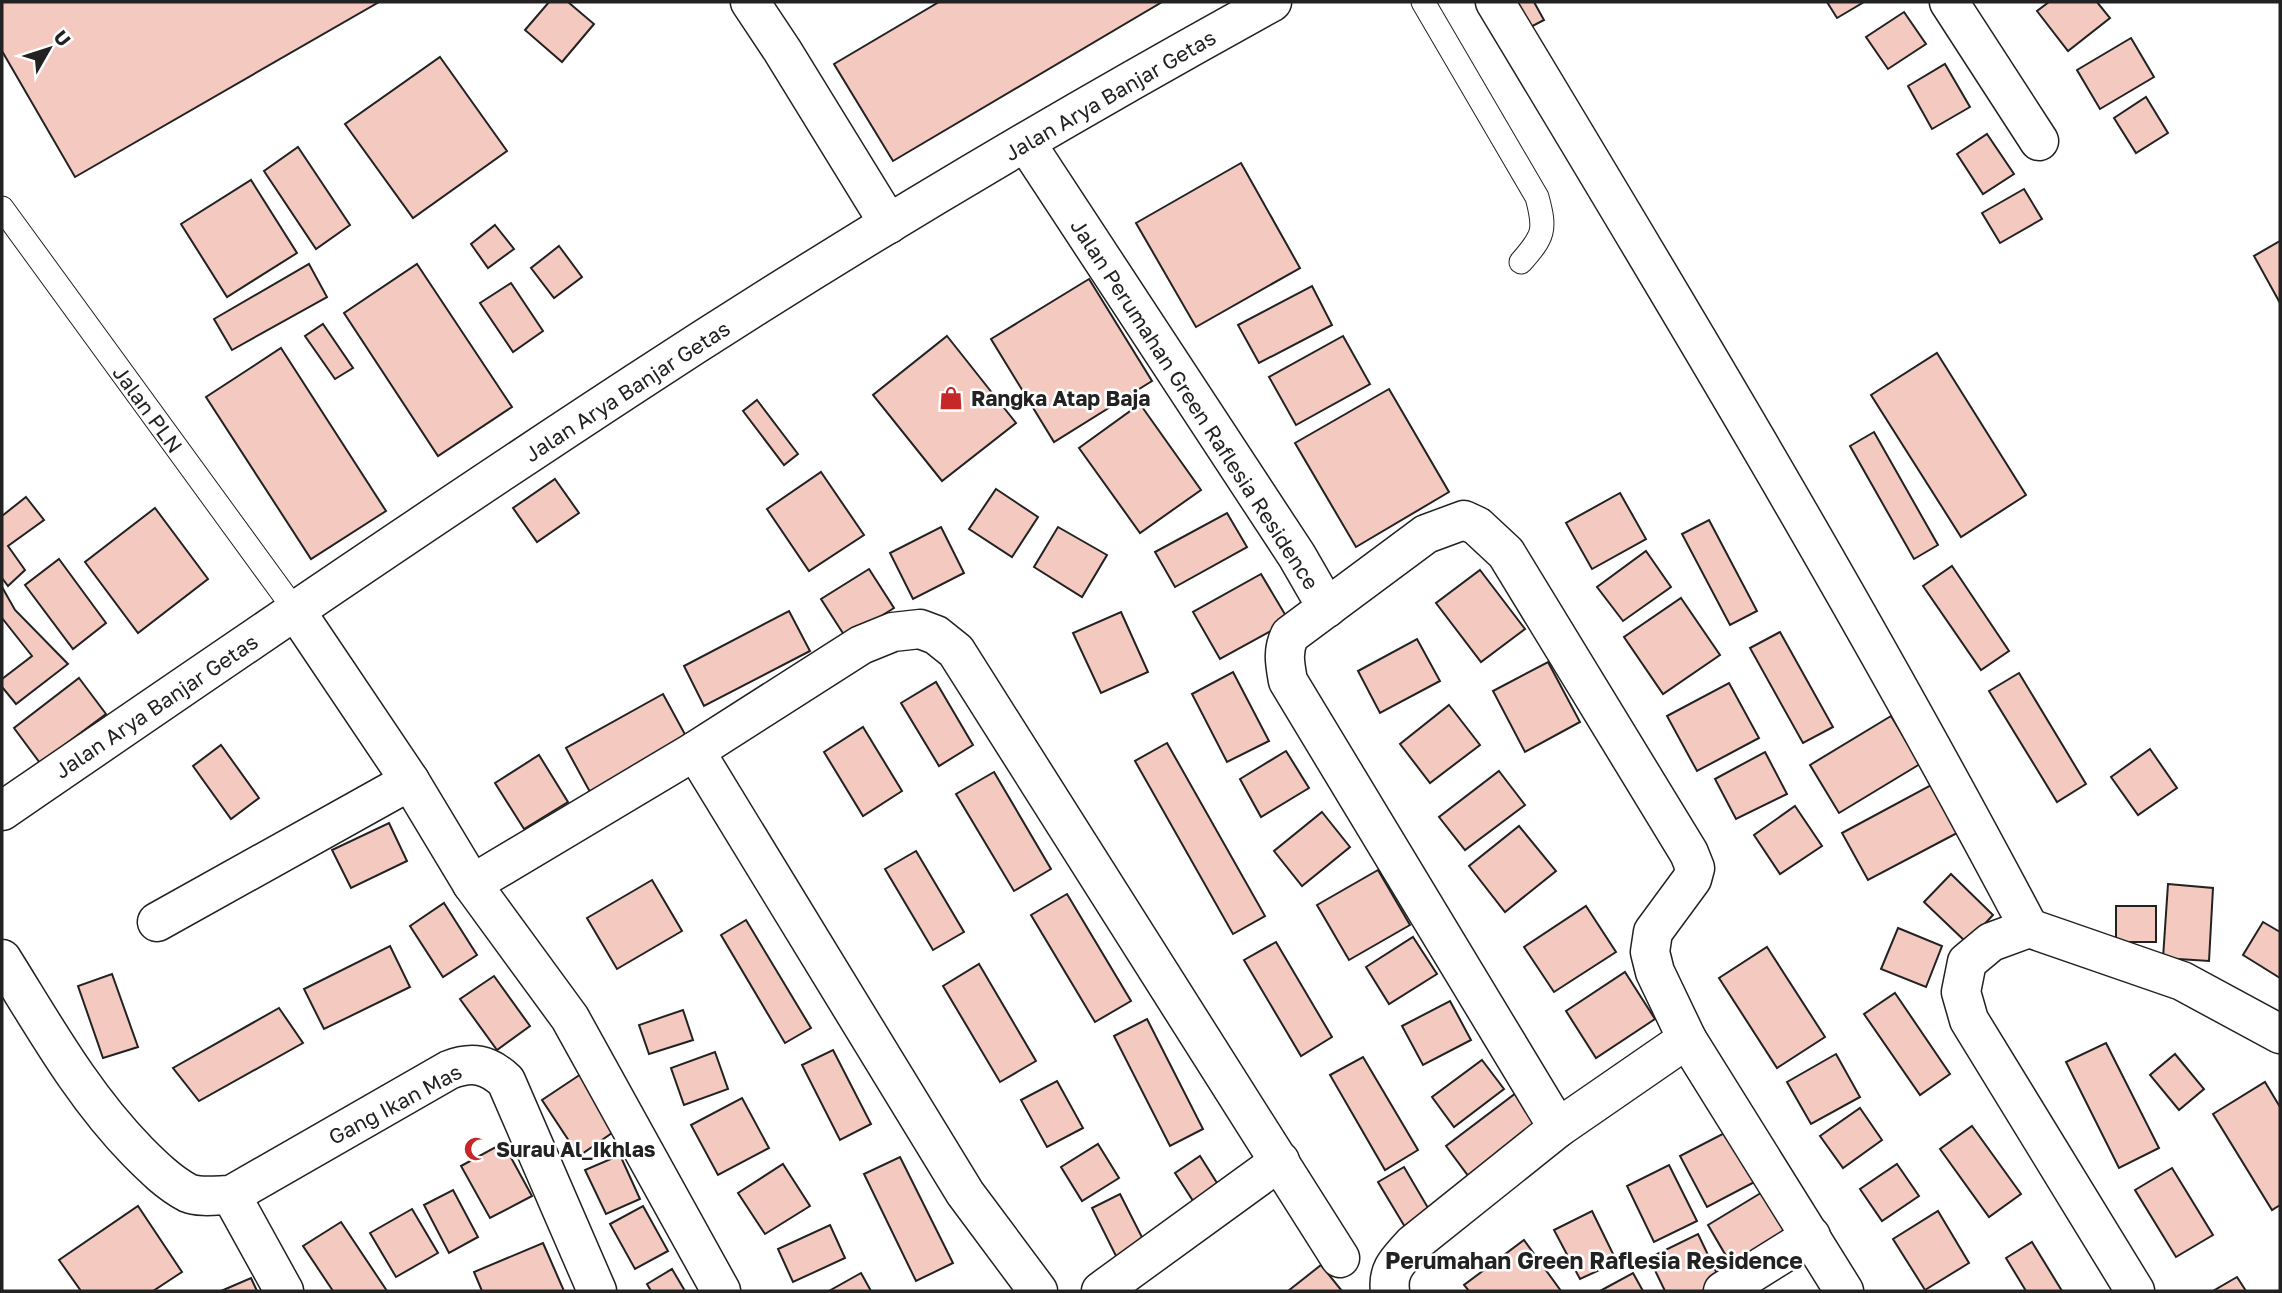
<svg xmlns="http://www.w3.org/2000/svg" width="2282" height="1293" font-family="'Golos Text',sans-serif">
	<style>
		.building { fill: #f3c9c0; stroke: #222; stroke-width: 2 }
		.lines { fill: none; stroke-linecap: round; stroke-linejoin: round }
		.lane-casing { stroke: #222; stroke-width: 25 }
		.street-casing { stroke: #222; stroke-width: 41 }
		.highway-casing { stroke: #222; stroke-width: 41 }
		.lane { stroke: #fff; stroke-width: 23 }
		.street { stroke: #fff; stroke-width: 38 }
		.highway { stroke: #fff; stroke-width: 38 }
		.labels { text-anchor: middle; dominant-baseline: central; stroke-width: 5; stroke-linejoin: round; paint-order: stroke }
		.street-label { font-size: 21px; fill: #222; stroke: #fff }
		.poi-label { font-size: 21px; font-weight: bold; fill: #222; stroke: #fff; text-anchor: start }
		.neighbourhood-label { font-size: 23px; font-weight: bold; fill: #222; stroke: #fff }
	</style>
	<rect width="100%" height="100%" fill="#fff"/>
	<g class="building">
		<path d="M2 2H379L75 177 2 51Z"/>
		<path d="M549 2H568L594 24 562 62 525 30Z"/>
		<path d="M939 2H1162L893 161 834 64Z"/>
		<path d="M1510 2H1534L1544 20 1525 30Z"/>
		<path d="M1827 2H1864L1837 18Z"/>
		<path d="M2049 2H2097L2110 18 2068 51 2037 11Z"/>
		<path d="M1904 12 1926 44 1888 69 1866 37Z"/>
		<path d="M2131 38 2154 77 2100 109 2077 70Z"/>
		<path d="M440 57 507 151 413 218 345 124Z"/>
		<path d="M1945 64 1970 107 1932 129 1908 86Z"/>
		<path d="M2146 97 2168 133 2136 153 2114 118Z"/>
		<path d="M1987 134 2014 174 1983 194 1957 154Z"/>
		<path d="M298 147 350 225 316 249 264 171Z"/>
		<path d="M1241 163 1300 268 1196 327 1136 223Z"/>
		<path d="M251 180 297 253 227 297 181 224Z"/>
		<path d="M2024 189 2042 219 2000 243 1982 213Z"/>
		<path d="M495 225 514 249 488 268 471 244Z"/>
		<path d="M2280 241V303L2254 256Z"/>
		<path d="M559 246 582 277 554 298 531 268Z"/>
		<path d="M309 264 327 297 232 350 214 319Z"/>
		<path d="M417 264 512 407 438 456 344 313Z"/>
		<path d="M1089 279 1152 381 1054 442 991 339Z"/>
		<path d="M511 283 543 331 513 352 480 303Z"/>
		<path d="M1312 286 1332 325 1259 363 1238 325Z"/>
		<path d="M323 324 353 368 335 379 305 336Z"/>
		<path d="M947 336 1016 423 942 481 873 395Z"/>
		<path d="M1343 336 1370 384 1296 425 1269 377Z"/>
		<path d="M281 348 386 511 311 559 206 397Z"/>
		<path d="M1937 353 2026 495 1961 537 1871 395Z"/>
		<path d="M1389 389 1449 492 1356 547 1295 443Z"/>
		<path d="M757 400 798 454 784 465 743 411Z"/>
		<path d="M1140 404 1201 490 1140 533 1079 448Z"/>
		<path d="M1874 432 1938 545 1914 559 1850 446Z"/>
		<path d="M821 472 864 535 809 571 767 509Z"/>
		<path d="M555 479 579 513 537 542 513 508Z"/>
		<path d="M996 489 1038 517 1012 557 969 529Z"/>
		<path d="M1620 493 1646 539 1592 569 1566 523Z"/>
		<path d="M26 497 44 520 8 546 25 570 8 586 2 578V516Z"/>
		<path d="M155 508 208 579 138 633 85 562Z"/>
		<path d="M1227 513 1247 547 1175 587 1155 552Z"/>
		<path d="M1709 520 1757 611 1730 625 1682 534Z"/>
		<path d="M941 527 964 573 913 599 890 553Z"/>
		<path d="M1058 527 1107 555 1082 597 1034 567Z"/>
		<path d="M1646 551 1671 587 1623 621 1597 587Z"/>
		<path d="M59 559 106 623 73 649 25 585Z"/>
		<path d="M1952 566 2009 651 1981 670 1923 586Z"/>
		<path d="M869 569 894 608 846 638 821 599Z"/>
		<path d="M1480 570 1525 629 1481 662 1436 603Z"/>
		<path d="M1261 574 1289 621 1220 659 1193 612Z"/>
		<path d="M2 587 15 610 68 664 16 704 2 687V679L32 656 2 618Z"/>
		<path d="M1681 598 1720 655 1663 694 1624 637Z"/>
		<path d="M789 611 810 651 704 706 684 666Z"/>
		<path d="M1121 612 1148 672 1101 693 1073 633Z"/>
		<path d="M1780 632 1833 727 1803 743 1750 648Z"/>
		<path d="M1417 639 1440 681 1380 713 1358 671Z"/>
		<path d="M1548 662 1580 722 1525 752 1493 691Z"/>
		<path d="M1233 672 1269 741 1227 762 1192 694Z"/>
		<path d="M2019 673 2086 784 2057 802 1989 691Z"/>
		<path d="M79 678 106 714 40 763 14 728Z"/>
		<path d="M936 682 973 745 939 766 901 703Z"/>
		<path d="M1729 683 1759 738 1697 771 1667 716Z"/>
		<path d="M663 694 687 738 590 792 566 748Z"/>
		<path d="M1449 705 1480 745 1430 783 1400 744Z"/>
		<path d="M1891 716 1920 764 1839 813 1810 765Z"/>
		<path d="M863 727 902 791 863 816 824 752Z"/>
		<path d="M1167 743 1265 916 1233 934 1135 761Z"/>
		<path d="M221 745 259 798 231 819 193 766Z"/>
		<path d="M2150 749 2177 788 2138 815 2111 777Z"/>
		<path d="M1286 751 1309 788 1261 817 1240 779Z"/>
		<path d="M1765 752 1787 794 1736 819 1715 779Z"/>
		<path d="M539 755 568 802 524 829 495 783Z"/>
		<path d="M1499 771 1525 805 1465 850 1439 817Z"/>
		<path d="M994 772 1051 869 1014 891 956 794Z"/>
		<path d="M1933 784 1959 832 1868 880 1842 833Z"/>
		<path d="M1795 806 1822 846 1780 874 1754 835Z"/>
		<path d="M1322 812 1350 847 1302 886 1274 851Z"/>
		<path d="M389 823 407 861 351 888 332 850Z"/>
		<path d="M1519 826 1556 871 1505 912 1469 866Z"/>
		<path d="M916 851 964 932 933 950 885 869Z"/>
		<path d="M1378 870 1410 925 1349 960 1317 905Z"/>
		<path d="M1951 874 1993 915 1967 943 1924 902Z"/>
		<path d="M652 880 682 931 617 969 587 918Z"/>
		<path d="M2168 884 2213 888 2209 961 2163 958Z"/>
		<path d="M1067 894 1131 1001 1095 1022 1031 915Z"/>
		<path d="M444 903 477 955 443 977 410 926Z"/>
		<path d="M1586 906 1616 952 1554 992 1524 947Z"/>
		<rect x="2116" y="906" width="40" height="36"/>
		<path d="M746 920 811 1028 785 1043 721 935Z"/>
		<path d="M2263 922 2280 932V978L2243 955Z"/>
		<path d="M1898 928 1942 946 1926 987 1881 969Z"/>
		<path d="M1413 937 1437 974 1389 1004 1366 967Z"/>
		<path d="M1276 942 1332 1037 1301 1056 1244 960Z"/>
		<path d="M390 946 410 987 324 1029 304 989Z"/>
		<path d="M1767 947 1825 1037 1777 1068 1719 978Z"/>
		<path d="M979 964 1036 1061 1000 1082 943 986Z"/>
		<path d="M1625 972 1655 1019 1596 1058 1566 1011Z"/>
		<path d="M112 974 138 1047 103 1058 78 986Z"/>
		<path d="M494 976 530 1026 497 1050 460 999Z"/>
		<path d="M1895 993 1950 1074 1920 1095 1864 1014Z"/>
		<path d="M1450 1001 1471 1040 1423 1065 1402 1026Z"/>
		<path d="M279 1008 303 1043 199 1101 173 1068Z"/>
		<path d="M683 1010 693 1040 649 1054 639 1025Z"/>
		<path d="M1147 1019 1203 1129 1170 1146 1114 1036Z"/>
		<path d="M2106 1043 2159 1148 2119 1168 2066 1062Z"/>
		<path d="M833 1050 871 1124 840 1140 802 1065Z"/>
		<path d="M715 1052 728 1089 684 1105 671 1068Z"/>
		<path d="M1836 1054 1860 1097 1811 1124 1787 1082Z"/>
		<path d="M2175 1054 2204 1089 2179 1110 2150 1075Z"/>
		<path d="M1363 1057 1418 1150 1385 1170 1330 1075Z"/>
		<path d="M1482 1060 1504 1089 1454 1127 1432 1097Z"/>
		<path d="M581 1074 619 1128 579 1156 542 1100Z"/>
		<path d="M1057 1081 1083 1128 1047 1147 1021 1100Z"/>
		<path d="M2265 1082 2280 1107V1205L2272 1210 2213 1114Z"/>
		<path d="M1516 1093 1542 1128 1472 1181 1446 1146Z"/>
		<path d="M742 1098 769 1148 718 1175 691 1125Z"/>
		<path d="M1860 1108 1882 1140 1843 1168 1820 1136Z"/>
		<path d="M1738 1126 1764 1177 1707 1207 1680 1156Z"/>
		<path d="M1972 1126 2021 1194 1989 1217 1940 1149Z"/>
		<path d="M503 1143 532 1196 490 1218 461 1166Z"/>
		<path d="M1098 1144 1119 1178 1082 1201 1061 1167Z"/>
		<path d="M620 1155 640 1199 606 1214 585 1170Z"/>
		<path d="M1200 1156 1224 1194 1199 1210 1175 1173Z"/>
		<path d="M900 1157 953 1263 916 1281 864 1174Z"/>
		<path d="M783 1164 810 1206 765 1234 738 1193Z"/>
		<path d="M1897 1164 1919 1196 1882 1221 1860 1189Z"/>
		<path d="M1669 1165 1697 1221 1654 1242 1627 1186Z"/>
		<path d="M1404 1167 1434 1218 1408 1232 1378 1182Z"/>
		<path d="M2172 1168 2213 1235 2176 1257 2135 1190Z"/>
		<path d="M1769 1188 1794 1229 1732 1266 1708 1225Z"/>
		<path d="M453 1190 478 1237 449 1253 424 1205Z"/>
		<path d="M1120 1194 1149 1251 1121 1266 1092 1208Z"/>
		<path d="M138 1206 182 1272 153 1291H81L59 1260Z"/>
		<path d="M643 1206 668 1251 635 1269 610 1224Z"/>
		<path d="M412 1209 438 1253 396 1277 370 1233Z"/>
		<path d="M1592 1211 1617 1262 1580 1279 1554 1230Z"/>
		<path d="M1938 1211 1969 1263 1925 1290 1893 1239Z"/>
		<path d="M341 1222 387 1291H333L303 1246Z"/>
		<path d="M830 1225 845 1258 793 1282 778 1249Z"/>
		<path d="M1698 1234 1721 1282 1702 1291H1665L1649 1258Z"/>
		<path d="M1524 1240 1561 1291H1469L1464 1285Z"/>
		<path d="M2032 1242 2062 1291H2026L2006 1258Z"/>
		<path d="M543 1243 564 1291H482L474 1272Z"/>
		<path d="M1321 1265 1342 1291H1288Z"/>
		<path d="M672 1269 685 1291H651L647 1284Z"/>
		<path d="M861 1273 871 1291H829Z"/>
		<path d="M1633 1273 1643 1291H1600Z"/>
		<path d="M2237 1277 2246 1291H2213Z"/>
		<path d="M251 1278 257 1291H221Z"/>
	</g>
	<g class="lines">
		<g class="lane-casing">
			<g id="lane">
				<path d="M1423 2 1537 197C1546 230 1544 236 1521 262"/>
				<path d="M2 208 295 610"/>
			</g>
		</g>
		<g class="street-casing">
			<g id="street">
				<path d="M750 2 782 50 889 224"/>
				<path d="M1495 2C1679 307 1863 613 2029 928"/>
				<path d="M1949 2 2039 141"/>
				<path d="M1026 143 1297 556 1327 608"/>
				<path d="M295 610 410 781 472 884 570 1018 721 1291"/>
				<path d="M695 751 965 1193 1038 1291"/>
				<path d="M472 884 695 751 861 645 893 632 920 629 936 635 956 651 1340 1258"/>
				<path d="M157 922 410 781"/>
				<path d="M2 959C44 1026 82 1095 138 1152 153 1167 169 1183 188 1193 200 1198 219 1195 231 1195L449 1070C472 1061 488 1064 506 1081L597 1291"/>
				<path d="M1558 1128 1288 681C1285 664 1282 651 1290 635L1426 534 1464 520 1477 526 1506 553 1689 853 1695 868 1692 879 1653 932 1650 952 1655 972 1687 1039 1844 1291"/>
				<path d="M231 1195 284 1291"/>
				<path d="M1101 1291 1280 1161"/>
				<path d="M1390 1291C1387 1269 1399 1260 1413 1244L1558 1128 1687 1039"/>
				<path d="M1723 1291 1811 1236"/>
				<path d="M2135 1291 1969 1020 1961 992 1967 962 1991 942 2029 928 2182 981 2280 1034"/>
			</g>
		</g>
		<g class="highway-casing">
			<path id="highway" d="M2 811C212 667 422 523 636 383 842 248 1056 121 1272 2"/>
		</g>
		<use href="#lane" class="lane"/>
		<use href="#street" class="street"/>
		<use href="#highway" class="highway"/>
	</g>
	<defs>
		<g id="shop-bare" transform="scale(1.89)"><path d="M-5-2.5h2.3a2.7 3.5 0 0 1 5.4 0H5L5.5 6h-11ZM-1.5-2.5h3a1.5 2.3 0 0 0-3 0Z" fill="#c62828" stroke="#fff" stroke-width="2.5" paint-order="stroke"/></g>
		<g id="mosque-bare" transform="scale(1.89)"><path d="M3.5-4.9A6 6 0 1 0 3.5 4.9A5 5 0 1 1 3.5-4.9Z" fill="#c62828" stroke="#fff" stroke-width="2.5" paint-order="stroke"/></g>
	</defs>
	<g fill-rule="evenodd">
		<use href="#shop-bare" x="951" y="398"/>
		<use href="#mosque-bare" x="476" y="1149"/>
	</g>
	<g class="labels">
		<g class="street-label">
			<text transform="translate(1110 95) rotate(-30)">Jalan Arya Banjar Getas</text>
			<text transform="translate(627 391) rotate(-33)">Jalan Arya Banjar Getas</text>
			<text transform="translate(1195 404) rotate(57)">Jalan Perumahan Green Raflesia Residence</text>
			<text transform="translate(148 409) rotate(54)">Jalan PLN</text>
			<text transform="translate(156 706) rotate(-34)">Jalan Arya Banjar Getas</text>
			<text transform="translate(395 1104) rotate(-28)">Gang Ikan Mas</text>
		</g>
		<g class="poi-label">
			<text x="971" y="398">Rangka Atap Baja</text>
			<text x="496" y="1149">Surau Al_Ikhlas</text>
		</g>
		<g class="neighbourhood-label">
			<text x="1594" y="1260">Perumahan Green Raflesia Residence</text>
		</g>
	</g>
	<rect width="2282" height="1293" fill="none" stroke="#222222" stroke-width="7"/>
	<g transform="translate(49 49) rotate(51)" stroke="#ffffff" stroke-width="5" paint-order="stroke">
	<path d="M0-5L12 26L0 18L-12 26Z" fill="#222222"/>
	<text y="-10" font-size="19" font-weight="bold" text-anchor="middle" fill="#222222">U</text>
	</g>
</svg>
